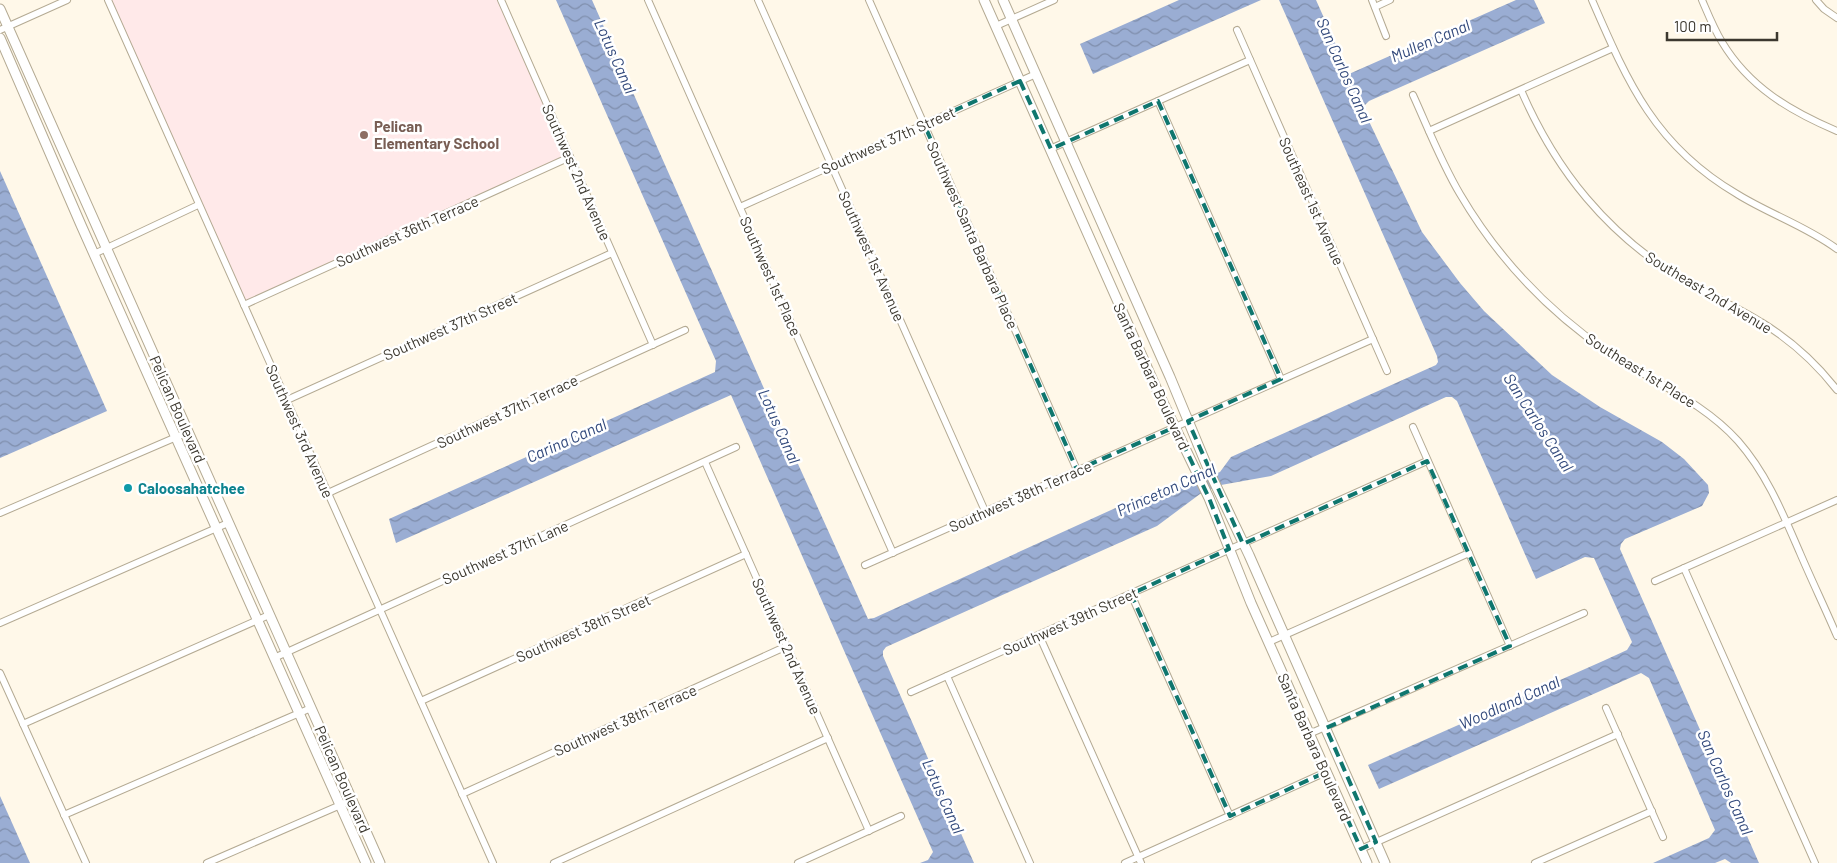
<svg xmlns="http://www.w3.org/2000/svg" width="1837" height="863" font-family="Barlow,sans-serif">
	<style>
		.education { fill: #ffe9e9 }
		.water { fill: url(#water-waves) }
		.lines { fill: none; stroke-linecap: round; stroke-linejoin: round }
		.street-casing { stroke: #b4aa93; stroke-width: 8 }
		.secondary-casing { stroke: #b4aa93; stroke-width: 11 }
		.street { stroke: #fff; stroke-width: 6 }
		.secondary { stroke: #fff; stroke-width: 9 }
		.marked { fill: none; stroke: #0f766e; stroke-width: 4; stroke-dasharray: 10 6; stroke-linejoin: round }
		.education-dot { fill: #8d6e63; stroke: #fff; stroke-width: 2 }
		.culture-dot { fill: #0f9aa8; stroke: #fff; stroke-width: 2 }
		.labels { text-anchor: middle; dominant-baseline: central; stroke-width: 5; stroke-linejoin: round; paint-order: stroke }
		.education-label { font-size: 15px; font-weight: bold; fill: #785e54; stroke: #fff; text-anchor: start }
		.street-label { font-size: 15px; fill: #3c382f; stroke: #fff }
		.culture-label { font-size: 15px; font-weight: bold; fill: #0d838f; stroke: #fff; text-anchor: start }
		.water-label { font-size: 16px; font-style: italic; fill: #334a7c; stroke: #fff }
	</style>
	<defs>
		<pattern id="water-waves" width="16" height="10" patternUnits="userSpaceOnUse" patternTransform="scale(1.25)"><rect width="16" height="10" fill="#9aadd3"/><path d="M0 5q4-4 8 0t8 0" fill="none" stroke="#7f8eac"/></pattern>
	</defs>
	<rect width="100%" height="100%" fill="#fff8e9"/>
	<path class="education" d="M108 0H500L570 157 244 305Z"/>
	<g class="water">
		<path d="M556 0H592L766 393 868 619 874 618 1144 495 1194 483 1220 472 1231 457 1436 365 1438 362 1437 356 1279 0H1316L1349 74 1516 0H1534L1545 23 1369 101 1365 105V113L1422 232 1460 283 1484 311 1552 375 1600 407 1662 442 1684 459 1708 485 1709 493 1702 506 1625 539 1621 544 1620 549 1759 863H1731L1725 859 1715 863H1653L1709 838 1715 830 1649 678 1641 673 1379 789 1368 765 1603 661 1627 650 1632 642 1594 558 1585 557 1536 579 1457 401 1452 397H1446L1271 476 1221 485 1200 494 1157 526 886 647 883 651V656L974 863H920L928 860 933 852 731 395 396 543 389 519 715 372 716 361Z"/>
		<path d="M1179 0H1261L1093 74 1080 44Z"/>
		<path d="M0 171 107 411 0 458Z"/>
		<path d="M0 796 30 863H0Z"/>
	</g>
	<g class="lines">
		<g class="street-casing">
			<g id="street">
				<path d="M108 0 493 863"/>
				<path d="M501 0 653 345"/>
				<path d="M648 0 893 553"/>
				<path d="M758 0 985 511"/>
				<path d="M869 0 1077 470"/>
				<path d="M1372 0 1386 36"/>
				<path d="M1592 0C1628 83 1655 146 1737 194 1769 214 1806 226 1837 249"/>
				<path d="M1702 0C1708 14 1714 29 1722 42 1749 87 1790 111 1837 131"/>
				<path d="M1816 0 1824 9 1837 18"/>
				<path d="M1375 7 1390 0"/>
				<path d="M996 26 1054 0"/>
				<path d="M0 30 67 0"/>
				<path d="M1237 30 1387 371"/>
				<path d="M1521 90C1556 171 1607 234 1683 280 1708 295 1736 306 1761 322 1789 339 1816 363 1837 390"/>
				<path d="M1413 95C1428 128 1441 162 1460 194 1497 257 1548 311 1608 352 1652 382 1702 401 1738 441 1767 474 1783 514 1800 553 1812 581 1825 608 1837 636"/>
				<path d="M1158 101 1281 379"/>
				<path d="M1429 131 1613 48"/>
				<path d="M1050 149 1250 60"/>
				<path d="M740 207 1036 74"/>
				<path d="M94 254 198 205"/>
				<path d="M244 305 570 157"/>
				<path d="M287 400 612 253"/>
				<path d="M1413 427 1510 646"/>
				<path d="M705 462 869 831"/>
				<path d="M328 493 685 330"/>
				<path d="M0 513 188 432"/>
				<path d="M865 565 1373 339"/>
				<path d="M1684 568 1815 863"/>
				<path d="M1655 581 1837 500"/>
				<path d="M1131 594 1230 816"/>
				<path d="M0 623 228 523"/>
				<path d="M1039 635 1141 863"/>
				<path d="M1269 642 1469 553"/>
				<path d="M274 658 736 447"/>
				<path d="M0 673 86 863"/>
				<path d="M947 676 1030 863"/>
				<path d="M911 692 1427 461"/>
				<path d="M421 701 746 554"/>
				<path d="M1606 708 1663 837"/>
				<path d="M23 724 269 615"/>
				<path d="M1309 734 1584 613"/>
				<path d="M462 794 787 646"/>
				<path d="M64 815 311 708"/>
				<path d="M1361 849 1618 734"/>
				<path d="M207 863 352 800"/>
				<path d="M554 863 828 738"/>
				<path d="M798 863 901 816"/>
				<path d="M1125 863 1326 772"/>
				<path d="M1535 863 1652 811"/>
			</g>
		</g>
		<g class="secondary-casing">
			<g id="secondary">
				<path d="M984 0 1158 392 1209 498 1251 603 1367 863"/>
				<path d="M1003 0 1170 377 1209 471 1249 555 1385 863"/>
				<path d="M0 9 380 863"/>
				<path d="M0 38 81 225 366 863"/>
			</g>
		</g>
		<use href="#street" class="street"/>
		<use href="#secondary" class="secondary"/>
	</g>
	<path class="marked" d="M1020 81 1051 149 1158 101 1281 379 1188 421 1243 544 1427 461 1510 646 1326 728 1376 842 1361 849 1326 772 1230 816 1131 594 1229 549 1209 498 1175 427 1077 470 924 124Z"/>
	<circle class="education-dot" cx="364" cy="135" r="5"/>
	<circle class="culture-dot" cx="128" cy="488" r="5"/>
	<g class="labels">
		<g class="education-label">
			<text x="374" y="126">Pelican<tspan x="374" dy="17">Elementary School</tspan></text>
		</g>
		<g class="street-label">
			<text transform="translate(888 140) rotate(-24)">Southwest 37th Street</text>
			<text transform="translate(577 172) rotate(66)">Southwest 2nd Avenue</text>
			<text transform="translate(1312 201) rotate(66)">Southeast 1st Avenue</text>
			<text transform="translate(407 231) rotate(-24)">Southwest 36th Terrace</text>
			<text transform="translate(973 235) rotate(66)">Southwest Santa Barbara Place</text>
			<text transform="translate(872 256) rotate(66)">Southwest 1st Avenue</text>
			<text transform="translate(771 276) rotate(66)">Southwest 1st Place</text>
			<text transform="translate(1709 292) rotate(31)">Southeast 2nd Avenue</text>
			<text transform="translate(450 326) rotate(-24)">Southwest 37th Street</text>
			<text transform="translate(1641 370) rotate(32)">Southeast 1st Place</text>
			<text transform="translate(1152 376) rotate(65)">Santa Barbara Boulevard</text>
			<text transform="translate(178 409) rotate(66)">Pelican Boulevard</text>
			<text transform="translate(507 411) rotate(-25)">Southwest 37th Terrace</text>
			<text transform="translate(300 431) rotate(66)">Southwest 3rd Avenue</text>
			<text transform="translate(1020 496) rotate(-24)">Southwest 38th Terrace</text>
			<text transform="translate(505 552) rotate(-24)">Southwest 37th Lane</text>
			<text transform="translate(1070 621) rotate(-24)">Southwest 39th Street</text>
			<text transform="translate(583 628) rotate(-24)">Southwest 38th Street</text>
			<text transform="translate(787 646) rotate(66)">Southwest 2nd Avenue</text>
			<text transform="translate(625 720) rotate(-24)">Southwest 38th Terrace</text>
			<text transform="translate(1315 747) rotate(66)">Santa Barbara Boulevard</text>
			<text transform="translate(343 779) rotate(66)">Pelican Boulevard</text>
		</g>
		<g class="culture-label">
			<text x="138" y="488">Caloosahatchee</text>
		</g>
		<g class="water-label">
			<text transform="translate(1430 40) rotate(-23)">Mullen Canal</text>
			<text transform="translate(616 56) rotate(66)">Lotus Canal</text>
			<text transform="translate(1345 70) rotate(66)">San Carlos Canal</text>
			<text transform="translate(1539 422) rotate(57)">San Carlos Canal</text>
			<text transform="translate(780 426) rotate(66)">Lotus Canal</text>
			<text transform="translate(566 440) rotate(-24)">Carina Canal</text>
			<text transform="translate(1166 489) rotate(-24)">Princeton Canal</text>
			<text transform="translate(1509 702) rotate(-24)">Woodland Canal</text>
			<text transform="translate(1726 782) rotate(66)">San Carlos Canal</text>
			<text transform="translate(944 796) rotate(66)">Lotus Canal</text>
		</g>
	</g>
	<path d="M1667 32v8h110v-8" fill="none" stroke="#3c382f" stroke-width="2.5"/>
	<text x="1674" y="32" font-size="15" fill="#3c382f" stroke="#ffffff" stroke-width="4" paint-order="stroke">100 m</text>
</svg>
